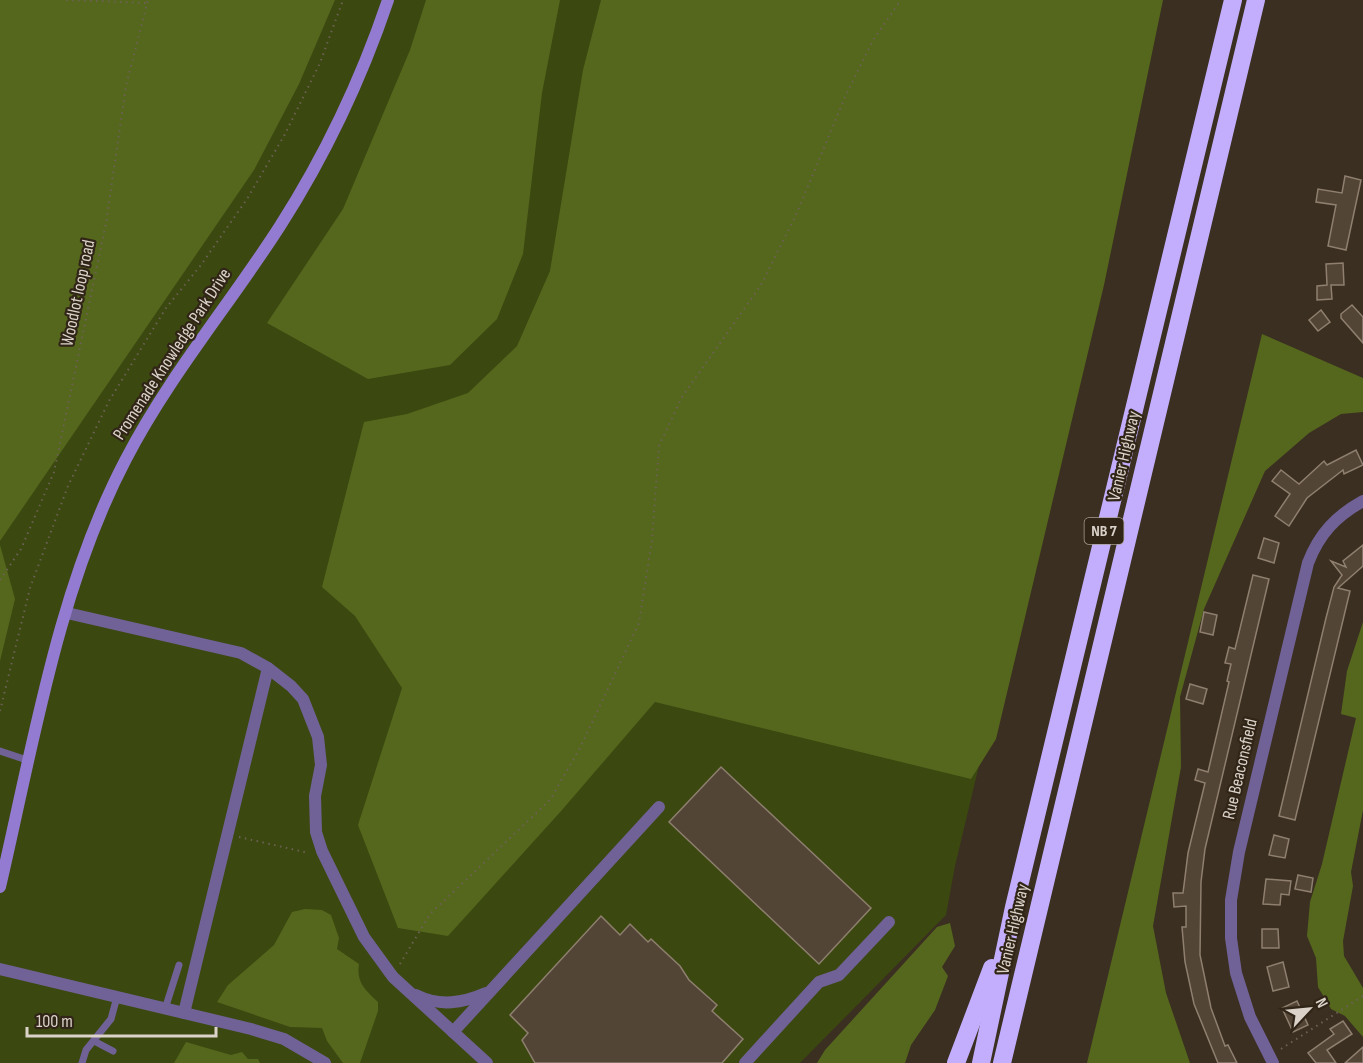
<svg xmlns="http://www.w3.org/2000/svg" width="1363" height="1063" font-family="'Sofia Sans Condensed',sans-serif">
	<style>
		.green { fill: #3b4810 }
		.forest { fill: #55671d }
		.building { fill: #534536; stroke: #8e7f6f; stroke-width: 1.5 }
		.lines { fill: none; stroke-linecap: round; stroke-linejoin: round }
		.path { stroke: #6c6155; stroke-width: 2; stroke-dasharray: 1.5 4.5; stroke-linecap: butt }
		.lane { stroke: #706297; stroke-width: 7 }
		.street { stroke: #706297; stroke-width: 12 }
		.secondary { stroke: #937bd1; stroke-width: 12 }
		.highway { stroke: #c2aefc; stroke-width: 18 }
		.labels { text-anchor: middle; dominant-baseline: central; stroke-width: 4.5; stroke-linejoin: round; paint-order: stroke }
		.shield { fill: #312517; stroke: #a89f94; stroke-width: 1.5 }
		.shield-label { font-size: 16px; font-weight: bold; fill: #dbd3ca }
		.street-label { font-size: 18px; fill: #dbd3ca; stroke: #312517 }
	</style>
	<rect width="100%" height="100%" fill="#3b2f21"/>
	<path class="green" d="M0 0H1162L955 866 946 915 800 1063H0Z"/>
	<g class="forest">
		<path d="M0 0H335L299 84 254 170 0 541Z"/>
		<path d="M426 0H560L542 93 523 254 497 319 450 365 368 379 267 323 343 209 410 50Z"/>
		<path d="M601 0H1163L1104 285 996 739 971 779 655 702 562 810 448 936 398 928 358 825 402 688 355 616 322 587 364 422 407 414 468 393 517 346 550 271 583 70Z"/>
		<path d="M1262 334 1363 378V412L1341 414 1309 433 1265 471 1204 609 1180 697 1181 767 1153 926 1166 993 1190 1063H1087Z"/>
		<path d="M0 545 15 599 0 661Z"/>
		<path d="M1363 622V810L1351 872 1353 886 1343 941 1344 956 1363 988V1037L1345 1016 1331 1009 1318 987 1316 958 1307 936 1310 902 1322 864 1356 718 1341 714 1347 671Z"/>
		<path d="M305 909 322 910 331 915 339 938 337 949 359 964C356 982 365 990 378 1002V1011L360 1063H343L327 1041 322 1028 290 1027 217 1002 228 985 274 945 292 912Z"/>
		<path d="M950 923 955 946 942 967 948 976 935 1010 911 1045 905 1063H817L825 1050 937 927Z"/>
		<path d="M186 1042 231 1055 242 1052 248 1059H258L260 1063H174Z"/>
	</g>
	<g class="building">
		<path d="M1345 176 1361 180 1346 250 1328 246 1336 205 1316 202 1318 189 1342 193Z"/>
		<path d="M1343 263 1344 285H1331L1332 299 1317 300V286L1327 285 1326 264Z"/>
		<path d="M1352 305 1363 317V343L1341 318V314Z"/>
		<path d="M1321 310 1330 322 1318 331 1309 320Z"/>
		<path d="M1356 450 1363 465 1344 474 1343 470 1307 498 1289 526 1275 516 1290 494 1272 481 1281 470 1299 484 1324 461 1327 465Z"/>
		<path d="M1264 538 1279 543 1274 563 1258 558Z"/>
		<path d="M1363 545V566L1338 588 1350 591 1295 820 1279 816 1326 618 1334 587 1342 575 1331 561 1346 567 1343 561Z"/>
		<path d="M1253 575 1269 579 1205 849 1201 882 1200 955 1211 1008 1225 1046 1228 1045 1237 1063H1218L1194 1004 1185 962 1182 927H1186V906L1174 907 1173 893H1183L1188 853 1205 783 1195 780 1198 769 1208 772 1229 682 1227 681 1231 664 1225 663 1229 647 1235 649Z"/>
		<path d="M1204 612 1217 615 1213 635 1200 632Z"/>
		<path d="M1190 684 1207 689 1203 704 1186 699Z"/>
		<path d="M721 767 871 908 819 964 669 822Z"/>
		<path d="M1274 835 1289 839 1285 858 1269 855Z"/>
		<path d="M1298 875 1313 878 1311 892 1295 889Z"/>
		<path d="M1266 879 1291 881 1289 895 1281 894 1280 905 1263 904Z"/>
		<path d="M601 916 620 935 630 924 648 942 651 939 680 966 689 980 717 1005 712 1011 743 1039 722 1063H535L522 1040 528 1033 510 1015Z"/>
		<path d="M1262 929H1278L1279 948H1262Z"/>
		<path d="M1283 962 1289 987 1273 991 1267 967Z"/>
		<path d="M1297 1001 1308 1025 1293 1032 1282 1008Z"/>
		<path d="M1343 1021 1352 1034 1327 1050 1336 1063H1316L1308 1053 1334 1034 1330 1029Z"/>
		<path d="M1363 1047V1063H1345Z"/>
	</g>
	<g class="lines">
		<g class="path">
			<path d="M66 0 148 3"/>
			<path d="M0 580 21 549 54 472 106 223 126 86 148 0"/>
			<path d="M0 711 30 588 68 486 109 401 166 308 201 265 247 199 284 136 320 63 343 0"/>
			<path d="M239 837 309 853"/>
			<path d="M400 964 430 914 550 800 580 748 639 623 652 540 659 446 682 397 761 285 796 215 845 97 873 40 901 0"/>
			<path d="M1281 1049 1363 996"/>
		</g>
		<g class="lane">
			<path d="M0 751 30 761"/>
			<path d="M165 1009 179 965"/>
			<path d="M94 1041 113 1051"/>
			<path d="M82 1063 86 1050 111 1019 117 997"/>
		</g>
		<g class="street">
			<path d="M67 613 241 653 268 668 291 686 303 699 318 737 321 765 315 796 316 832 322 851 364 937 393 977 487 1063"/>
			<path d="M0 969 251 1029 284 1039 325 1063"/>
			<path d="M416 995C440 1007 463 1003 486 993"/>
			<path d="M184 1013 268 668"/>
			<path d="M453 1032 659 807"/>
			<path d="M745 1063 819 982 839 975 889 922"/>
			<path d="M1273 1063 1250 1017 1236 973 1231 938V900L1239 852 1308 563C1319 534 1336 516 1363 501"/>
		</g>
		<path class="secondary" d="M0 887C33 746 58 588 126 459 169 376 230 304 280 226 326 154 361 80 388 0"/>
		<g class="highway">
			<path d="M956 1063 992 968"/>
			<path d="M981 1063 1014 907 1233 0"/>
			<path d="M1002 1063 1256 0"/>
		</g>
	</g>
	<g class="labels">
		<rect class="shield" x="1084.5" y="518" width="39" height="26" rx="4.5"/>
		<g class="shield-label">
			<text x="1104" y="531">NB 7</text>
		</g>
		<g class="street-label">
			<text transform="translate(78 293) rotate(-78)">Woodlot loop road</text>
			<text transform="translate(172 354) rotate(-57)">Promenade Knowledge Park Drive</text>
			<text transform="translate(1124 456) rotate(-77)">Vanier Highway</text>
			<text transform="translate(1240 769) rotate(-77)">Rue Beaconsfield</text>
			<text transform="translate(1013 929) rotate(-77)">Vanier Highway</text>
		</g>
	</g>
	<g transform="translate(1309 1009) rotate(64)" stroke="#312517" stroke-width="4.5" paint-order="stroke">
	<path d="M0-4.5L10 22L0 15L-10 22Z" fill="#dbd3ca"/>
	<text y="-9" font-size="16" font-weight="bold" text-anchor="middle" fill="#dbd3ca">N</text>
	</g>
	<path d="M27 1027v9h189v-9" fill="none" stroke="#dbd3ca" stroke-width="3"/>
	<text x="36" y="1027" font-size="18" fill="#dbd3ca" stroke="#312517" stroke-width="4.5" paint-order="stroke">100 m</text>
</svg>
